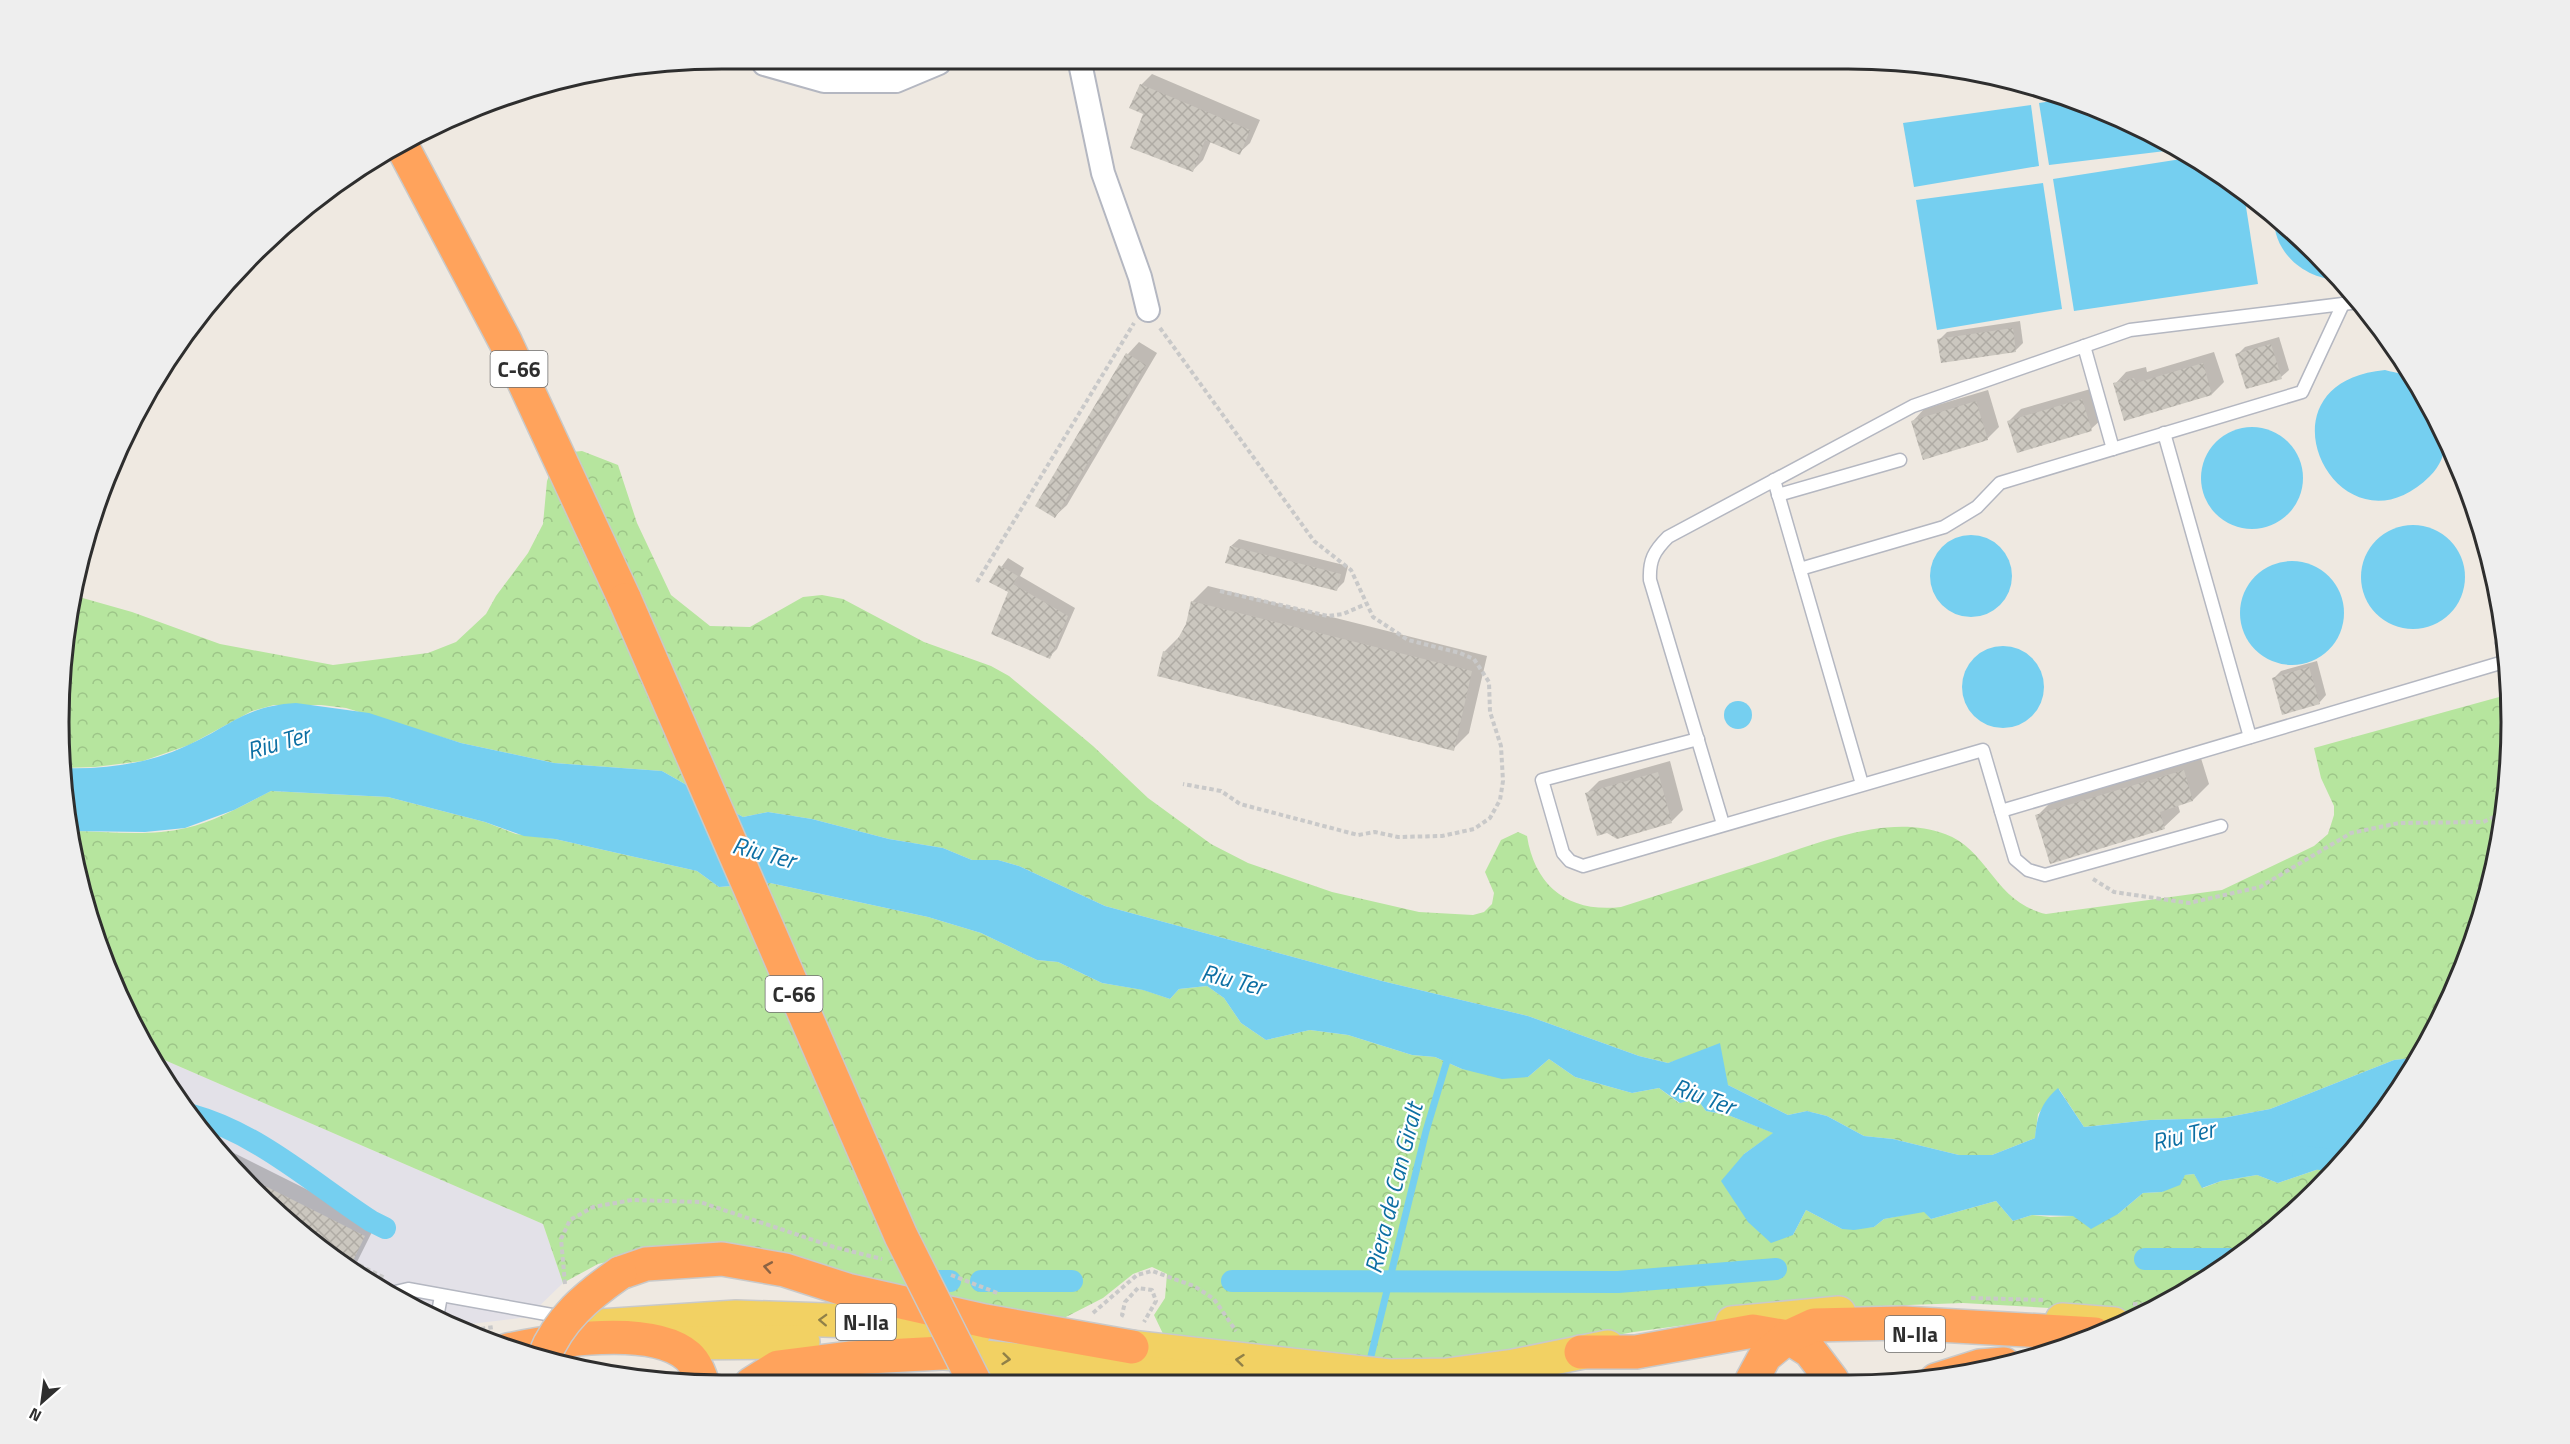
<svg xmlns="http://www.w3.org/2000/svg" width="2570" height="1444" font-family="'Titillium Web',sans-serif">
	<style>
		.industrial { fill: #e3e1e8 }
		.forest { fill: url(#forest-crowns) }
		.water { fill: #75cff0 }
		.shadow { fill: #0003 }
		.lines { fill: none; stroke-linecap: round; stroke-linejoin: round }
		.stream { stroke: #75cff0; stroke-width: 7 }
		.canal { stroke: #75cff0; stroke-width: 22 }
		.building { fill: url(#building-cross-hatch) }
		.lane-casing { stroke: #b4b7c1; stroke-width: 15 }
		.street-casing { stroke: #b4b7c1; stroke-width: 26 }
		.primary-casing { stroke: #c9c9c9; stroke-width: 36 }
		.highway-casing { stroke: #c9c9c9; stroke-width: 36 }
		.path { stroke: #c9c9c9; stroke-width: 4; stroke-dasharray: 4.5 3; stroke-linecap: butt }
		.lane { stroke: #fff; stroke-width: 12 }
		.street { stroke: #fff; stroke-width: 22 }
		.primary { stroke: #f2d163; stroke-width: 33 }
		.highway { stroke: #ffa35c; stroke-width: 33 }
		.highway-bridge-casing { stroke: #c9c9c9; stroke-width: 36; stroke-linecap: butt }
		.highway-bridge { stroke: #ffa35c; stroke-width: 33 }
		.oneway { stroke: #8c6343 }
		.oneway2 { stroke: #908048 }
		.labels { text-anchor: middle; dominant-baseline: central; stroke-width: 4.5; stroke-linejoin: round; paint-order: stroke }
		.shield { fill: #fff; stroke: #6d6d6d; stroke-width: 1.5 }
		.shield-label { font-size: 21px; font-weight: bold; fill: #2e2e2e }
		.water-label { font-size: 24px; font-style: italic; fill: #0d6fa3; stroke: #fff }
		.rim { fill: none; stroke: #2e2e2e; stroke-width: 3 }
	</style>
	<defs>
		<pattern id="forest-crowns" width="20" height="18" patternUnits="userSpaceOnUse" patternTransform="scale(1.5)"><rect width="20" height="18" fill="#b6e59e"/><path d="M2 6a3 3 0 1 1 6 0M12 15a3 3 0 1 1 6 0" fill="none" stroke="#9dc588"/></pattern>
		<pattern id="building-cross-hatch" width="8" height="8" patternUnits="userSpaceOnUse" patternTransform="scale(1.5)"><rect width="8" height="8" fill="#cbc7bf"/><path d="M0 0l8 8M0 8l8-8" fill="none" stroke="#afaba4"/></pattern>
	</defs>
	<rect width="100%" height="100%" fill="#efe9e1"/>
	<path class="industrial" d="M146 1052 543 1224 563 1283 528 1317 454 1326 390 1296 285 1221 223 1159Z"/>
	<g class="forest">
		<path d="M582 451 618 465 637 523 671 595 710 626 750 627 803 597 822 595 843 599 924 642 991 666 1009 676 1093 746 1148 798 1211 844 1248 863 1332 892 1419 912 1473 915 1484 912 1492 904 1494 893 1485 872 1501 840 1518 832 1527 836C1535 887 1569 913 1621 907 1666 893 1710 878 1755 864 1812 846 1886 812 1945 834 1989 850 1994 902 2046 914L2222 890 2314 846 2328 834 2334 815V806L2321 778 2314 748 2510 694 2506 809 2476 936 2420 1057 2394 1060 2270 1109 2223 1118 2150 1120 2084 1127 2059 1089 2038 1114 2035 1138 1992 1155H1959L1893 1139 1864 1136 1827 1116 1807 1111 1788 1115 1728 1085 1694 1055 1668 1063 1639 1056 1528 1016 1382 981 1105 906 1019 866 998 860H972L943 848 889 839 812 819 768 812 743 817 662 771 554 763 461 743 346 708 321 705H274L252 711 189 745 143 761 95 767 60 768 64 636 72 595 132 612 220 644 333 665 428 653 456 642 486 614 496 596 528 553 543 524 547 481 551 471 572 452Z"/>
		<path d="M271 791 388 797 485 822 516 834 555 839 697 871 719 887 770 883 928 917 981 933 1037 960 1058 962 1102 983 1144 990 1170 999 1179 989 1207 986 1224 998 1241 1023 1266 1040 1310 1030 1348 1035 1412 1055 1435 1057 1462 1069 1528 1077 1549 1059 1575 1077 1632 1093 1659 1088 1679 1103 1697 1099 1706 1111 1728 1115 1774 1133 1744 1154 1793 1235 1806 1210 1842 1229 1874 1227 1884 1219 1924 1211 1931 1219 1996 1201 2013 1221 2032 1215 2050 1217 2118 1214 2143 1193 2162 1192 2185 1175 2194 1174 2203 1188 2221 1181 2257 1175 2278 1183 2316 1170 2331 1160 2365 1129 2317 1191 2216 1274 2136 1313 1963 1303 1801 1309 1634 1332 1446 1365 1165 1338 1154 1315 1165 1298 1167 1274 1152 1267 1133 1274 1103 1298 1062 1319 879 1287 732 1244 677 1245 598 1264 563 1283 543 1224 146 1052 109 976 71 852 69 831C106 831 148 837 186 828 216 821 243 805 271 791Z"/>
	</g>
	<g class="water">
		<path d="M2071 98 2180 148 2182 149 2049 165 2039 103Z"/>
		<path d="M2031 105 2039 166 1914 187 1903 123Z"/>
		<path d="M2194 157 2244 194 2258 284 2074 311 2053 179Z"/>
		<path d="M2043 183 2062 309 1937 330 1916 200Z"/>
		<path d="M2274 215 2286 223 2339 280C2304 279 2272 252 2274 215Z"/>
		<path d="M2385 370C2392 372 2401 373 2408 377 2415 380 2420 391 2424 398 2440 424 2457 448 2430 476 2340 566 2247 383 2385 370Z"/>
		<circle cx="2252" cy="478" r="51"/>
		<circle cx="2413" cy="577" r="52"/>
		<circle cx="1971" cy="576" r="41"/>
		<circle cx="2292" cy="613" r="52"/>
		<circle cx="2003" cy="687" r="41"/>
		<circle cx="1738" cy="715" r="14"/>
		<path d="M296 703 369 713 461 743 554 763 662 771 743 817 768 812 812 819 889 839 943 848 972 860H998L1019 866 1105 906 1382 981 1528 1016 1639 1056 1668 1063 1720 1043 1728 1085 1788 1115 1807 1111 1827 1116 1864 1136 1893 1139 1959 1155H1992L2035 1138C2037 1116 2041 1103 2058 1088L2084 1127 2150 1120 2223 1118 2270 1109 2394 1060 2420 1057 2365 1129 2331 1160 2316 1170 2278 1183 2257 1175 2221 1181 2202 1188 2194 1174 2185 1175 2180 1185 2162 1192 2143 1193 2118 1214 2091 1229 2073 1216 2032 1215 2013 1221 1996 1201 1931 1219 1924 1212 1884 1219 1874 1227 1854 1230 1842 1229 1806 1210 1793 1235 1771 1243 1748 1222 1721 1181 1744 1154 1773 1133 1728 1115 1706 1111 1697 1099 1680 1103 1659 1088 1632 1093 1575 1077 1549 1059 1528 1077 1502 1079 1462 1069 1435 1057 1412 1055 1348 1035 1310 1030 1266 1040 1241 1023 1224 998 1207 986 1179 989 1170 999 1143 990 1102 983 1058 962 1037 960 981 933 928 917 770 883 719 887 697 871 555 839 524 836 485 822 388 797 271 791 234 810 185 828 145 832 69 831 60 768C102 770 148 764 186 746 230 727 244 706 296 703Z"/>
	</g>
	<g class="shadow">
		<path d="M1152 74 1260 120 1250 143 1239 153 1211 141 1203 160 1193 170 1145 113 1141 85Z"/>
		<path d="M2020 321 2023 343 2015 351 1939 340 1947 332Z"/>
		<path d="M2279 337 2289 370 2281 377 2237 355 2245 347Z"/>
		<path d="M1139 342 1157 353 1067 505 1055 516 1128 354Z"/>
		<path d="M2214 352 2224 382 2212 394 2125 420 2115 384 2126 372 2146 367 2147 372Z"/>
		<path d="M2094 388 2103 418 2091 429 2009 421 2021 409Z"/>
		<path d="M1988 390 1999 427 1987 439 1913 421 1924 409Z"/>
		<path d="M1239 539 1348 566 1344 582 1336 590 1231 546Z"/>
		<path d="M1008 558 1024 568 1020 576 1075 608 1057 649 1049 657 1010 592 991 581Z"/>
		<path d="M1208 586 1487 656 1469 733 1453 749 1164 652 1180 636 1187 624 1192 602Z"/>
		<path d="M2317 661 2326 695 2319 703 2273 679 2281 671Z"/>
		<path d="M2200 755 2209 784 2193 800 2178 805 2180 812 2164 827 2037 816 2053 800Z"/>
		<path d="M1670 761 1683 810 1672 821 1617 837 1587 793 1599 781Z"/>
		<path d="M210 1141 376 1224 353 1270 285 1221 223 1159Z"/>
		<path d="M1257 1378 1276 1380V1382H1252Z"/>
	</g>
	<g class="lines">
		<path class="stream" d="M1371 1356 1426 1131 1449 1054"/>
		<g class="canal">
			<path d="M192 1115C258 1133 314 1184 371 1221L385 1228"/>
			<path d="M2303 1157 2340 1161"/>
			<path d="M2145 1259H2234"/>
			<path d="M937 1281H950"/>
			<path d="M981 1281H1072"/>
			<path d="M1232 1281 1618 1282 1776 1269"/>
		</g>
	</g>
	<g class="building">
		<path d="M1140 84 1250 130 1240 155 1205 140 1193 172 1130 148 1143 114 1129 108Z"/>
		<path d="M2013 328 2016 352 1941 363 1937 339Z"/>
		<path d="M2271 344 2282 379 2246 389 2235 354Z"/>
		<path d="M1126 353 1146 365 1055 518 1035 506Z"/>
		<path d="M2203 363 2212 395 2124 421 2113 383 2134 378 2136 383Z"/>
		<path d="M2082 399 2092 431 2017 453 2007 421Z"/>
		<path d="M1976 401 1988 440 1923 460 1911 421Z"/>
		<path d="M1230 546 1341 574 1337 591 1225 563Z"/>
		<path d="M999 565 1018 576 1013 584 1068 616 1050 659 991 634 1008 592 989 582Z"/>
		<path d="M1191 601 1472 671 1454 751 1157 676 1163 651 1170 653 1186 624Z"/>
		<path d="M2309 667 2320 704 2282 715 2272 678Z"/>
		<path d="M2184 770 2193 801 2160 812 2165 829 2050 864 2035 815Z"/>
		<path d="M1658 772 1672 823 1617 839 1607 833 1597 836 1585 793Z"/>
		<path d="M243 1175 365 1236 350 1267 285 1221 241 1178Z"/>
	</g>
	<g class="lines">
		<g class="lane-casing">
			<g id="lane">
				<path d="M2084 346 2113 449"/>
				<path d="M2164 433 2250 737"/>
				<path d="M1774 480 1862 784"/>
				<path d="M1778 495 1900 460"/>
				<path d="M1800 569 1944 527 1977 507 2000 483 2302 392 2343 304"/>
				<path d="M2502 643 2507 658"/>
				<path d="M1698 739 1542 780 1563 853 1570 861 1583 866 1983 750 2015 859 2028 870 2045 875 2221 826"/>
				<path d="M2001 811 2507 661"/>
				<path d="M1723 824 1650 580C1649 560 1654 551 1668 537L1913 406 2130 330 2359 302"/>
				<path d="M387 1294 408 1289 563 1317"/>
				<path d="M437 1318 441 1296"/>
			</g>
		</g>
		<g class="street-casing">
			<g id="street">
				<path d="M1080 63 1103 173 1140 277 1148 310"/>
				<path d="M764 64 824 81H896L939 63"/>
			</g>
		</g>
		<g class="primary-casing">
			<g id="primary">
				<path d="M2062 1320 2114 1324"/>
				<path d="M1732 1323 1839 1313"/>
				<path d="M600 1326 736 1317 854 1321 974 1332"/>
				<path d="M677 1343 803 1342"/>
				<path d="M1103 1344 1389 1376 1447 1375 1514 1366 1608 1347"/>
				<path d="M935 1352 1227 1381"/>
			</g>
		</g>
		<g class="highway-casing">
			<g id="highway">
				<path d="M401 144 505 341 625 600"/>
				<path d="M620 1273 646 1264 722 1259 785 1270 847 1290 985 1321 1132 1347"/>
				<path d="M508 1350C552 1341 651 1324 688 1356 696 1363 700 1375 703 1384"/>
				<path d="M1581 1352H1636L1753 1331 1788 1337 1810 1351 1832 1380"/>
				<path d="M1752 1380 1765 1356 1788 1337 1814 1325 1903 1323 2095 1334"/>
				<path d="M1936 1380 1980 1366 2004 1364"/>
				<path d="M751 1384 778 1367 849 1358 942 1353"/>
			</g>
		</g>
		<g class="path">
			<path d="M1160 328 1314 541 1351 570 1373 617 1408 640 1460 653 1474 659 1489 682 1490 712 1501 746 1503 781 1500 800 1490 818 1474 829 1442 836 1398 837 1375 832 1358 835 1240 804 1221 791 1183 784"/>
			<path d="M977 582 1134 323"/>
			<path d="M1220 591 1328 616 1343 614 1366 604"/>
			<path d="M2093 879 2114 892 2189 903 2260 887 2351 833 2399 823 2483 822 2505 812"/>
			<path d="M319 1245 385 1278"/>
			<path d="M951 1275 1000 1294"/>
			<path d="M565 1284 561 1239 570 1220 593 1207 632 1200 700 1202 834 1247 882 1259"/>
			<path d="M1971 1298 2044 1300"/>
			<path d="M2133 1304 2153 1305"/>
			<path d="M1093 1313 1137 1275 1152 1271 1194 1286 1214 1299 1236 1331"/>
			<path d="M1124 1316 1122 1315 1125 1302 1138 1288 1152 1290 1156 1301 1144 1322"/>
			<path d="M466 1331 494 1327"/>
		</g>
		<use href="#lane" class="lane"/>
		<use href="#street" class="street"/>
		<use href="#primary" class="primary"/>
		<use href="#highway" class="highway"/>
		<g class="highway-bridge-casing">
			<g id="highway-bridge">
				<path d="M625 600 901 1236 975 1383"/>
				<path d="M544 1357C559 1319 587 1296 620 1273"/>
			</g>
		</g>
		<use href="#highway-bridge" class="highway-bridge"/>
	</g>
	<defs><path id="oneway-chevron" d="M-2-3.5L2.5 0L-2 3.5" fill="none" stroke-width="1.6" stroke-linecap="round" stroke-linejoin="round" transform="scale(1.5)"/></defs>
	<use class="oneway" href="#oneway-chevron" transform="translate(768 1267) rotate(-170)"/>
	<g class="oneway2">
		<use href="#oneway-chevron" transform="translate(823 1320) rotate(-178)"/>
		<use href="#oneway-chevron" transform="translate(1006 1359) rotate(6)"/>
		<use href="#oneway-chevron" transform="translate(1240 1360) rotate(-174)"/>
	</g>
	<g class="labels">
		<g class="shield">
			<rect x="490.5" y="351" width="57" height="36" rx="4.5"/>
			<rect x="765.5" y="976" width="57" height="36" rx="4.5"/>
			<rect x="836" y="1304" width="60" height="36" rx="4.5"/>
			<rect x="1885" y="1316" width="60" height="36" rx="4.5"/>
		</g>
		<g class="shield-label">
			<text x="519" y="369">C-66</text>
			<text x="794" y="994">C-66</text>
			<text x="866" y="1322">N-IIa</text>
			<text x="1915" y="1334">N-IIa</text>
		</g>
		<g class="water-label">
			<text transform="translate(278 742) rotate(-16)">Riu Ter</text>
			<text transform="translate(764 852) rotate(15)">Riu Ter</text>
			<text transform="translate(1233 979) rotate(14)">Riu Ter</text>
			<text transform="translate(1704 1096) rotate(20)">Riu Ter</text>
			<text transform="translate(2183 1135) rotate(-13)">Riu Ter</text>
			<text transform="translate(1393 1188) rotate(-76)">Riera de Can Giralt</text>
		</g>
	</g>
	<path d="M0 0H2570V1444H0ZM722 69H1848A653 653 0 0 1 2501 722V722A653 653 0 0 1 1848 1375H722A653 653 0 0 1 69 722V722A653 653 0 0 1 722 69Z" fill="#eee" fill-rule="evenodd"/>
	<path class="rim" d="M722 69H1848A653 653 0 0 1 2501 722V722A653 653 0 0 1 1848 1375H722A653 653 0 0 1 69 722V722A653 653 0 0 1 722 69Z"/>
	<g transform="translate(42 1402) rotate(208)" stroke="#ffffff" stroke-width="4.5" paint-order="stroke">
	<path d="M0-4.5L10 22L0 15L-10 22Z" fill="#2e2e2e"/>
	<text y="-9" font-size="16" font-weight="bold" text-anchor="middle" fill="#2e2e2e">N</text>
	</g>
</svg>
